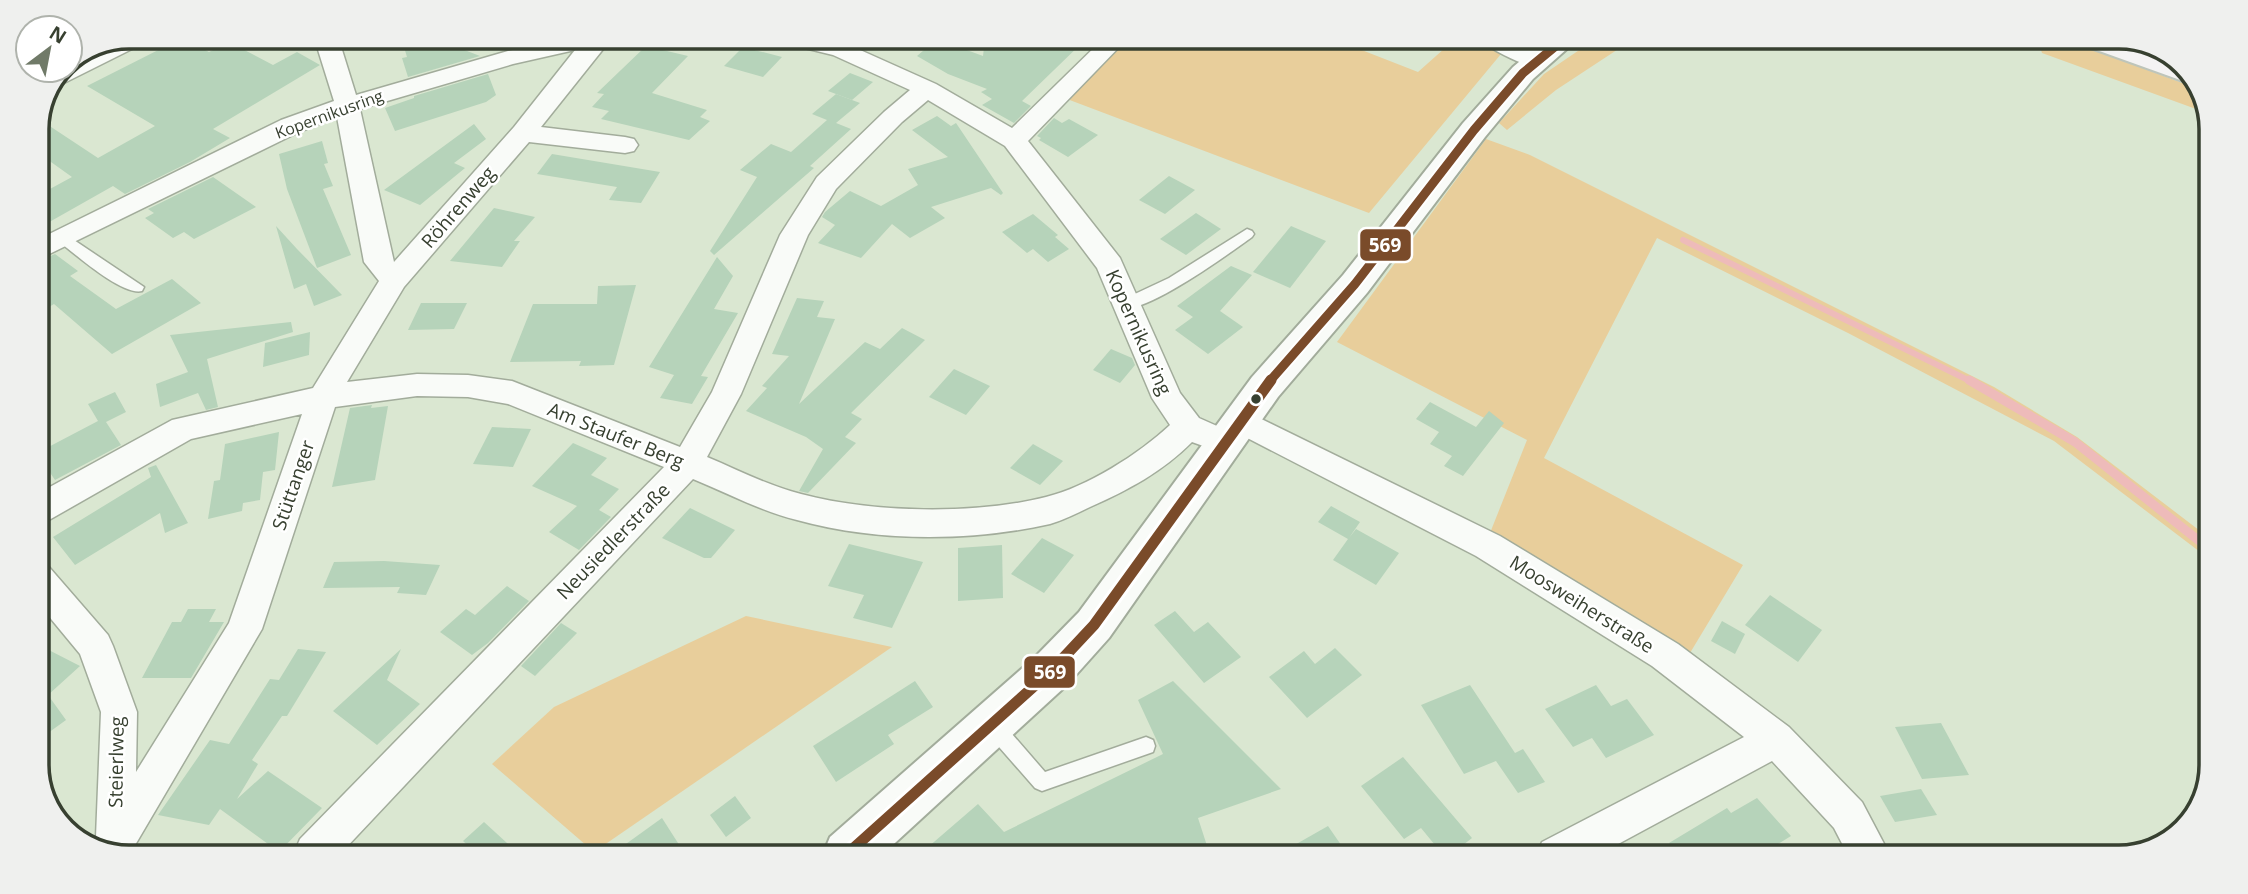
<svg xmlns="http://www.w3.org/2000/svg" width="2248" height="894" font-family="'Open Sans',sans-serif">
	<style>
		.green { fill: #e8ce9b }
		.lines { fill: none; stroke-linecap: round; stroke-linejoin: round }
		.stream-far1 { stroke: #eebbba; stroke-width: 6 }
		.stream { stroke: #eebbba; stroke-width: 9 }
		.building { fill: #b6d3ba }
		.lane-casing { stroke: #a2ac9b; stroke-width: 3 }
		.street-casing { stroke: #a2ac9b; stroke-width: 3 }
		.secondary-casing { stroke: #a2ac9b; stroke-width: 4 }
		.primary-casing { stroke: #bec5ba; stroke-width: 4 }
		.lane { fill: #f9fbf8; fill-rule: evenodd }
		.street { fill: #f9fbf8; fill-rule: evenodd }
		.secondary { fill: #f9fbf8; fill-rule: evenodd }
		.primary { fill: #f4f3f3; fill-rule: evenodd }
		.bus-1-far1-casing { stroke: #fff; stroke-width: 13 }
		.bus-1-casing { stroke: #fff; stroke-width: 17 }
		.bus-1-far1 { stroke: #7a4b2a; stroke-width: 9 }
		.bus-1 { stroke: #7a4b2a; stroke-width: 11 }
		.bus-dot { fill: #374030; stroke: #fff; stroke-width: 2.5 }
		.labels { text-anchor: middle; dominant-baseline: central; stroke-width: 5; stroke-linejoin: round; paint-order: stroke }
		.far-street-label { font-size: 16px; fill: #374030; stroke: #fff }
		.street-label { font-size: 19px; fill: #374030; stroke: #fff }
		.rim { fill: none; stroke: #374030; stroke-width: 3.5 }
		.line-badge { stroke: #fff; stroke-width: 2.5 }
		.badge-label { font-size: 19px; text-anchor: middle; font-weight: bold; fill: #fff }
	</style>
	<rect width="100%" height="100%" fill="#dae7d1"/>
	<g class="green">
		<path d="M1128 39 1336 40 1418 72 1454 40H1473L1501 54 1369 213 1067 99Z"/>
		<path d="M1594 40H1632L1556 90 1507 130 1499 123 1544 74Z"/>
		<path d="M2033 41 2074 42 2198 89 2207 113 2042 53 2039 44Z"/>
		<path d="M1486 139 1530 155 1994 387 2077 437 2208 537V558L2054 441 1848 333 1657 238 1544 458 1743 565 1690 653 1490 533 1527 440 1337 342Z"/>
		<path d="M746 616 892 647 594 852 492 764 554 707Z"/>
	</g>
	<g class="lines">
		<path class="stream-far1" d="M1683 240 1972 382"/>
		<path class="stream" d="M1969 380 2075 442 2208 548"/>
	</g>
	<g class="building">
		<path d="M401 37 438 38 441 46 449 44 480 56 408 77 402 58 407 57Z"/>
		<path d="M182 38 209 52 229 42 273 65 297 52 320 65 213 129 230 138 190 162 125 194 113 186 37 229V196L72 177 37 152 39 119 98 158 155 126 87 86Z"/>
		<path d="M937 39 983 56 985 39H1086L1022 101 1031 106 1014 123 982 105 992 99 981 92 987 89 948 74 917 56Z"/>
		<path d="M646 46 688 56 652 93 707 110 700 117 710 121 689 140 601 119 609 111 592 107 604 94 597 93Z"/>
		<path d="M743 47 782 57 763 77 724 66Z"/>
		<path d="M850 73 873 82 852 100 828 91Z"/>
		<path d="M488 74 496 95 486 102 395 131 385 108 414 98V96Z"/>
		<path d="M836 94 860 103 836 123 851 129 810 166 814 168 714 255 710 251 757 177 740 170 771 144 791 152 827 120 812 114Z"/>
		<path d="M937 116 951 126 956 123 1003 193 1001 195 991 188 931 207 945 218 910 238 892 224 861 258 818 243 835 225 822 217 825 212 850 191 881 206 918 185 908 169 948 157 912 130Z"/>
		<path d="M1054 118 1062 123 1069 119 1098 135 1068 157 1039 140 1041 138 1037 136Z"/>
		<path d="M474 124 486 139 454 163 465 168 420 205 384 190Z"/>
		<path d="M322 141 328 163 324 164 333 186 323 189 351 255 317 268 287 189 279 154Z"/>
		<path d="M552 154 660 172 641 203 609 200 617 187 537 174Z"/>
		<path d="M1169 176 1195 190 1165 214 1139 200Z"/>
		<path d="M213 177 256 207 194 239 184 232 173 238 145 218 154 213 148 209Z"/>
		<path d="M494 208 535 217 514 241H520L502 267 450 261Z"/>
		<path d="M1196 213 1221 229 1186 255 1160 239Z"/>
		<path d="M1033 214 1058 235 1055 237 1069 249 1048 262 1033 249 1027 253 1002 232Z"/>
		<path d="M276 226 297 249 342 295 314 306 306 284 294 289Z"/>
		<path d="M1291 226 1326 241 1290 288 1253 272Z"/>
		<path d="M55 254 78 271 70 276 116 309 172 279 201 303 112 354 54 304 37 314V262Z"/>
		<path d="M717 257 733 276 714 309 738 313 701 376 708 377 692 404 660 398 674 375 649 367Z"/>
		<path d="M1231 266 1252 275 1220 311 1243 327 1208 354 1175 330 1193 317 1177 306Z"/>
		<path d="M636 285 614 365 579 366 581 361 510 362 533 304H597L598 286Z"/>
		<path d="M797 298 824 301 817 317 835 319 799 404 865 342 880 349 902 328 925 340 851 413 862 419 845 437 856 443 808 493 799 491 823 449 806 437 746 411 767 388 762 386 789 356 772 354Z"/>
		<path d="M421 303H467L454 329 408 330Z"/>
		<path d="M291 322 293 332 207 359 218 407 206 410 198 393 160 407 156 384 188 372 170 335Z"/>
		<path d="M310 332 309 355 263 367 265 343Z"/>
		<path d="M1111 349 1132 358 1135 365 1120 383 1093 370Z"/>
		<path d="M954 369 990 386 966 415 929 397Z"/>
		<path d="M115 392 126 412 106 422 121 445 55 480 37 453 98 421 88 404Z"/>
		<path d="M1430 402 1476 427 1489 411 1504 423 1463 476 1444 466 1452 456 1430 444 1439 432 1416 419Z"/>
		<path d="M372 405 371 408 388 406 375 480 332 487 350 408Z"/>
		<path d="M492 427 531 429 513 467 473 464Z"/>
		<path d="M279 432 275 470 263 472 260 500 243 503 242 511 208 519 214 481 220 480 225 444Z"/>
		<path d="M573 443 607 458 591 475 619 489 599 510 611 517 579 550 549 532 577 506 532 486Z"/>
		<path d="M1033 444 1063 461 1040 485 1010 468Z"/>
		<path d="M156 465 188 523 165 533 160 513 75 565 53 537 151 477 148 468Z"/>
		<path d="M1331 506 1360 522 1349 538 1356 529 1399 553 1376 585 1333 560 1348 539 1318 522Z"/>
		<path d="M690 508 735 530 711 558H704L662 538Z"/>
		<path d="M1042 538 1074 555 1044 593 1011 574Z"/>
		<path d="M849 544 923 562 892 628 853 618 864 595 828 586Z"/>
		<path d="M1002 545 1003 598 958 601V548Z"/>
		<path d="M384 561 440 565 426 595 397 593 400 587 323 588 334 562Z"/>
		<path d="M507 586 529 601 488 643 472 655 440 632 466 609 475 615Z"/>
		<path d="M1770 595 1822 630 1798 662 1745 625Z"/>
		<path d="M188 609H216L209 622H224L191 678H142L172 622H181Z"/>
		<path d="M1175 611 1194 632 1208 622 1241 657 1204 683 1154 625Z"/>
		<path d="M1722 621 1745 634 1735 654 1711 641Z"/>
		<path d="M561 623 577 633 535 676 521 666Z"/>
		<path d="M37 644 80 666 48 695 66 720 37 741Z"/>
		<path d="M1335 648 1362 675 1307 718 1269 677 1304 651 1315 664Z"/>
		<path d="M298 649 326 652 287 716H282L252 760 258 764 237 799 268 771 322 808 279 852 220 809 209 825 158 815 210 740 229 744 270 679 279 680Z"/>
		<path d="M401 649 387 680 420 704 377 745 333 711Z"/>
		<path d="M915 681 933 707 888 735 894 744 836 782 813 746Z"/>
		<path d="M1173 681 1281 789 1198 818 1210 855 920 854 978 804 1004 832 1163 754 1138 700Z"/>
		<path d="M1470 685 1515 753 1523 749 1545 782 1518 793 1496 761 1464 774 1421 705Z"/>
		<path d="M1596 685 1611 706 1627 699 1654 735 1606 758 1592 738 1573 747 1545 709Z"/>
		<path d="M1941 723 1969 775 1922 779 1895 727Z"/>
		<path d="M1403 757 1472 838 1449 856H1444L1421 828 1404 839 1361 786Z"/>
		<path d="M1921 789 1937 815 1895 822 1880 796Z"/>
		<path d="M735 796 751 818 726 837 710 815Z"/>
		<path d="M1757 798 1791 836 1758 856H1679L1669 843 1727 808 1731 813Z"/>
		<path d="M662 818 685 854H612Z"/>
		<path d="M484 822 518 853H476L463 841Z"/>
		<path d="M1328 826 1348 855H1277Z"/>
	</g>
	<g class="lines">
		<g class="lane-casing">
			<g id="lane">
				<path d="M1247 229 1252 231 1254 234 1252 237C1230 253 1146 314 1122 308L1120 304 1122 300 1169 278Z"/>
				<path d="M62 232 144 287 142 291C122 296 74 253 57 240L55 237 57 234Z"/>
				<path d="M992 716 999 719 1045 772 1146 737 1153 740 1155 746 1153 752 1042 791 1035 788 985 731 983 725 985 719Z"/>
			</g>
		</g>
		<g class="street-casing">
			<g id="street">
				<path d="M129 37H150L146 42 66 82 55 83 61 70H70V62Z"/>
				<path d="M314 37H338L356 95 508 51 569 38H612L541 127 625 137 634 139 638 145 634 151 625 153 529 142 404 287 347 382 417 374 468 375 512 381 680 447 712 392 780 235 817 177 884 112 910 90 833 55 784 43 781 38H823L849 45 936 84 1012 128 1103 39H1127L1028 141 1120 258 1180 393 1199 418 1217 426 1222 435 1217 444 1206 447 1192 442C1162 472 1128 490 1090 507 1077 513 1064 520 1050 524 970 542 876 542 797 520 761 511 727 493 693 479L341 853H294L300 839 664 467 508 404 468 397 417 396 335 407 262 629 131 852H99L91 847 96 837 101 712 80 654 37 602V562L49 567 108 635 113 646 137 712 136 772 229 623 302 414 191 439 49 520 37 523V494L172 420 313 388 379 281 364 262 337 117 299 132 37 260V240L281 120 334 101ZM575 50 514 127 394 262 360 109 513 64ZM928 100 1005 146 1097 268 1152 398 1170 425C1139 454 1087 487 1046 497 975 515 872 513 801 494 769 486 738 470 707 457L741 394 808 235 836 189 902 122Z"/>
				<path d="M1481 40C1503 40 1535 40 1549 60L1545 65C1526 70 1502 53 1485 45Z"/>
				<path d="M1239 408 1500 536 1678 644 1789 727 1862 802 1891 857H1849L1834 828 1772 761 1596 856H1536L1542 842 1744 737 1652 666 1476 556 1228 428 1224 420 1228 412Z"/>
			</g>
		</g>
		<g class="secondary-casing">
			<path id="secondary" d="M1545 40H1577L1533 79 1485 137 1367 293 1278 397 1109 638 1067 685 883 854H823L830 837 1035 657 1079 612 1252 377 1343 275 1463 123 1513 67Z"/>
		</g>
		<g class="primary-casing">
			<path id="primary" d="M2087 42C2120 40 2182 47 2196 83L2183 81 2091 48Z"/>
		</g>
		<use href="#lane" class="lane"/>
		<use href="#street" class="street"/>
		<use href="#secondary" class="secondary"/>
		<use href="#primary" class="primary"/>
		<g class="bus-1-far1-casing">
			<path id="bus-1-far1" d="M1269 382 1355 284 1474 130 1523 73 1563 40"/>
		</g>
		<g class="bus-1-casing">
			<path id="bus-1" d="M847 854 1051 671 1094 625 1271 380"/>
		</g>
		<use href="#bus-1-far1" class="bus-1-far1"/>
		<use href="#bus-1" class="bus-1"/>
	</g>
	<circle class="bus-dot" cx="1256" cy="399" r="6"/>
	<g class="labels">
		<g class="far-street-label">
			<text transform="translate(329 114) rotate(-20)">Kopernikusring</text>
		</g>
		<g class="street-label">
			<text transform="translate(458 207) rotate(-49)">Röhrenweg</text>
			<text transform="translate(1139 332) rotate(66)">Kopernikusring</text>
			<text transform="translate(616 435) rotate(22)">Am Staufer Berg</text>
			<text transform="translate(293 485) rotate(-71)">Stüttanger</text>
			<text transform="translate(613 541) rotate(-46)">Neusiedlerstraße</text>
			<text transform="translate(1582 604) rotate(32)">Moosweiherstraße</text>
			<text transform="translate(116 762) rotate(-89)">Steierlweg</text>
		</g>
	</g>
	<path d="M0 0H2248V894H0ZM129 49H2119A80 80 0 0 1 2199 129V765A80 80 0 0 1 2119 845H129A80 80 0 0 1 49 765V129A80 80 0 0 1 129 49Z" fill="#eff0ee" fill-rule="evenodd"/>
	<path class="rim" d="M129 49H2119A80 80 0 0 1 2199 129V765A80 80 0 0 1 2119 845H129A80 80 0 0 1 49 765V129A80 80 0 0 1 129 49Z"/>
	<g class="line-badge">
		<rect x="1359" y="228" width="53" height="34" rx="7" fill="#7a4b2a"/>
		<rect x="1023" y="655" width="53" height="34" rx="7" fill="#7a4b2a"/>
	</g>
	<g class="badge-label">
		<text x="1385" y="252">569</text>
		<text x="1050" y="679">569</text>
	</g>
	<g transform="translate(49 49) rotate(32)"><circle r="33" fill="#ffffff" stroke="#afb3ac" stroke-width="2"/>
	<path d="M0-5L12 26L0 18L-12 26Z" fill="#707a68"/>
	<text y="-10" font-size="19" font-weight="bold" text-anchor="middle" fill="#374030">N</text>
	</g>
</svg>
